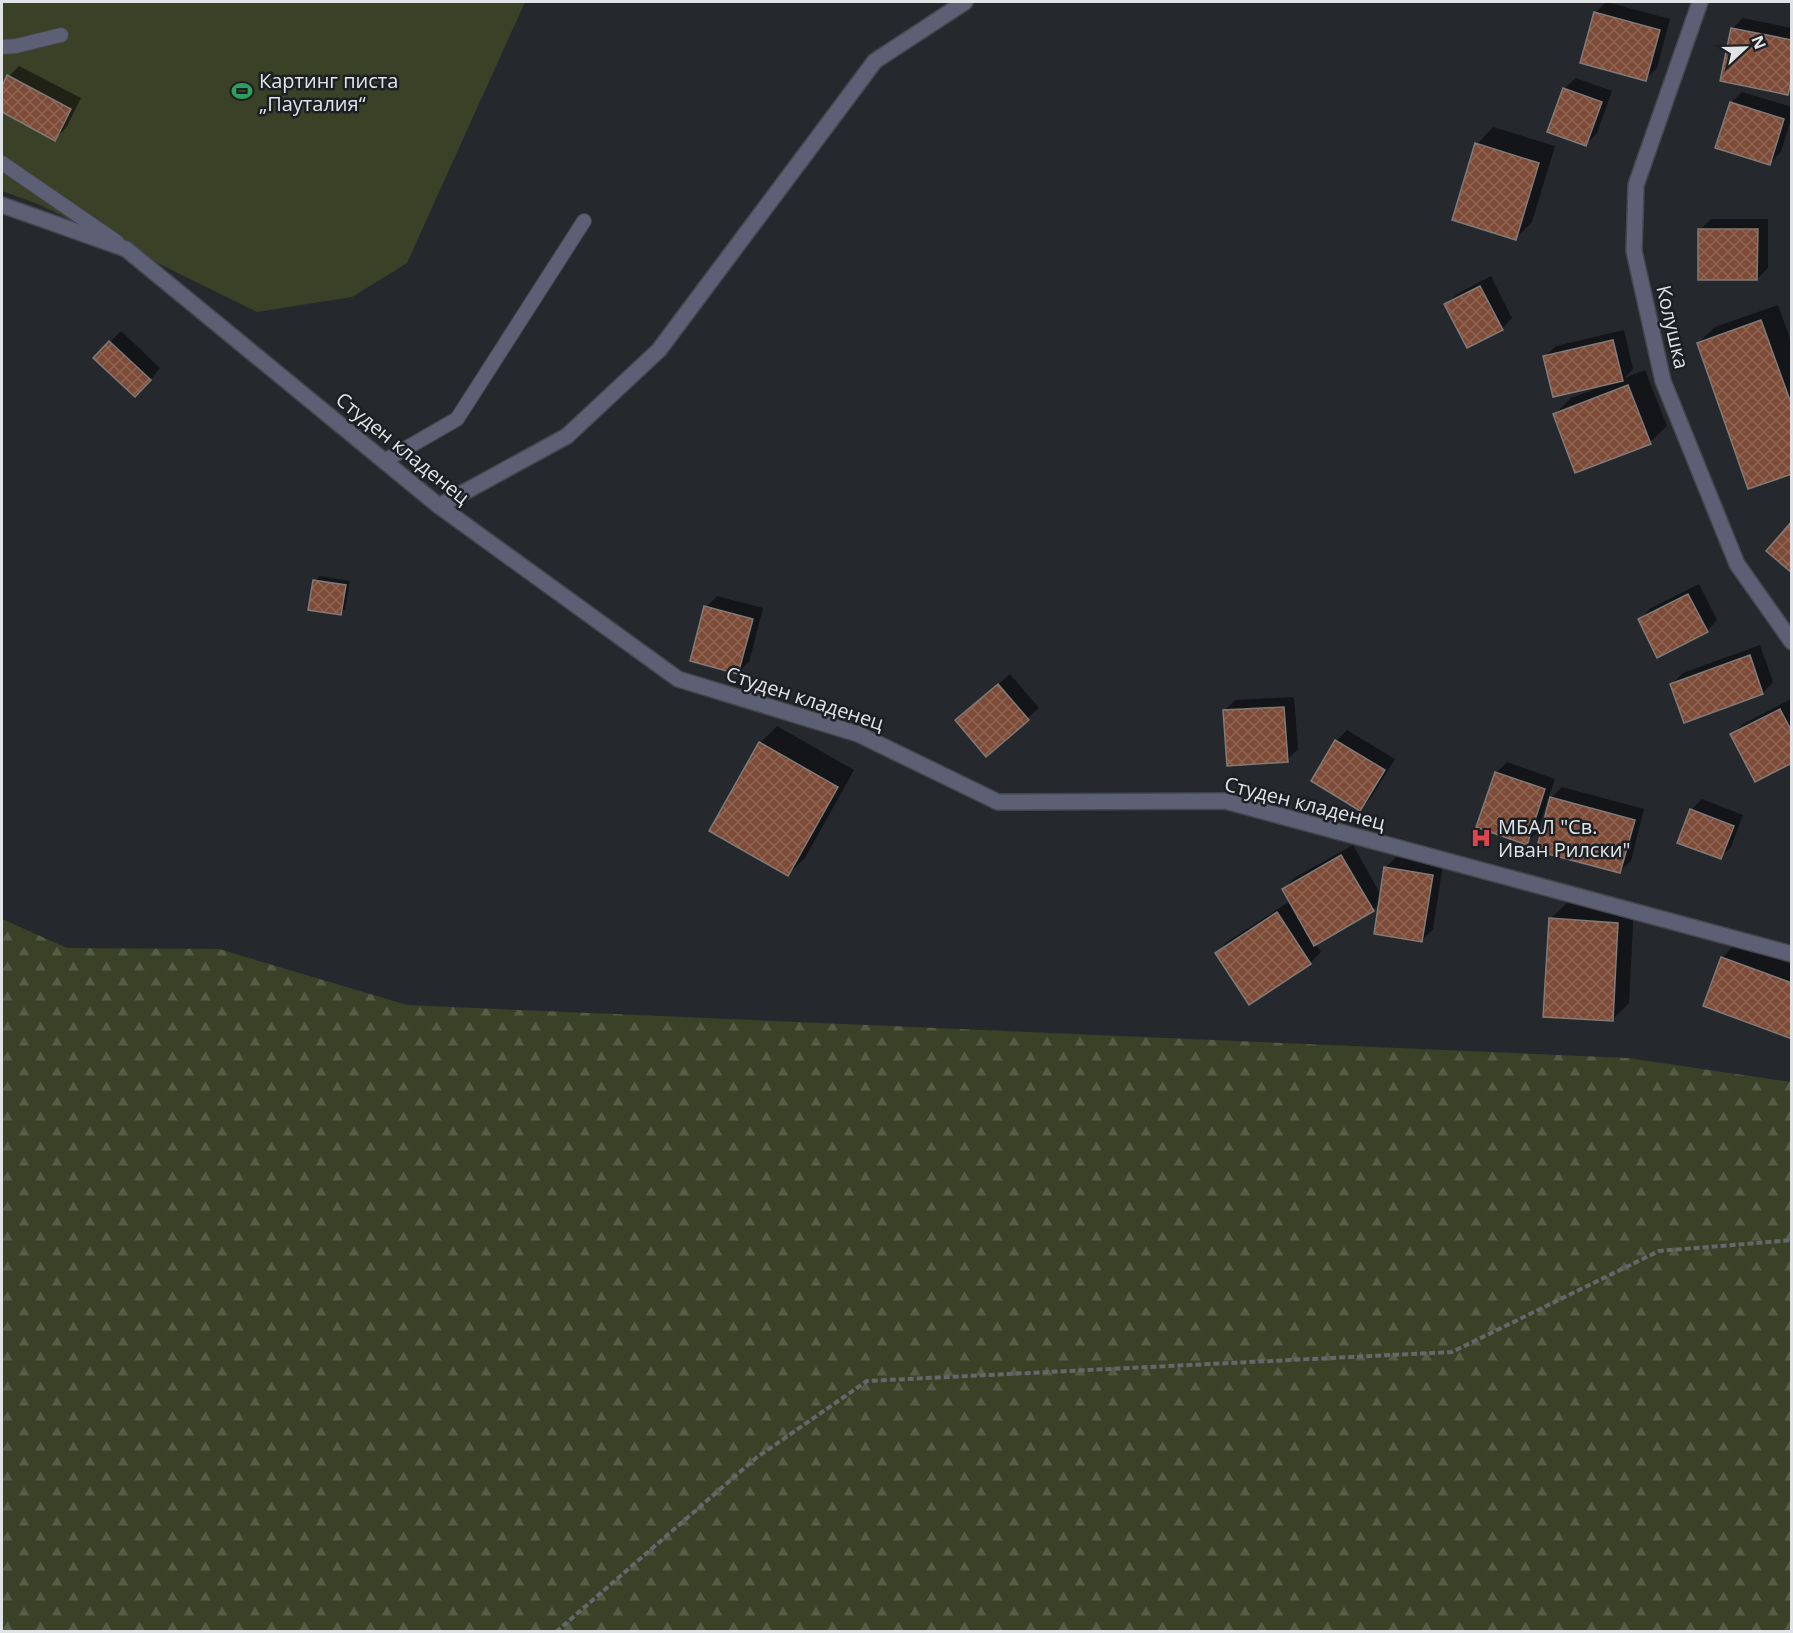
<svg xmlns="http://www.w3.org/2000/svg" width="1793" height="1633" font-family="'Open Sans',sans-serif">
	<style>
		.forest { fill: url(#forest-firs) }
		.garden { fill: #3a4126 }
		.shadow { fill: #0007 }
		.building { fill: url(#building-cross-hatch); stroke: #817a78; stroke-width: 1.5 }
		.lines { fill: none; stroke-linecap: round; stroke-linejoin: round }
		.service-casing { stroke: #43474b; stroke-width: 16 }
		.minor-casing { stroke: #43474b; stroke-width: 18 }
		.path { stroke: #64686b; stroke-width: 4; stroke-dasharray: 6 3; stroke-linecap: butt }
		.service { stroke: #5d6075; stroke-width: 14 }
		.minor { stroke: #5d6075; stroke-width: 15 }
		.labels { text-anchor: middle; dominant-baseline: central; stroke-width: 5; stroke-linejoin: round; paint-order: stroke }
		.poi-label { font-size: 20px; fill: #e1e4e7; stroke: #1c1f23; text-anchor: start }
		.street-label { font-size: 20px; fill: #e1e4e7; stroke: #1c1f23 }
	</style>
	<defs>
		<pattern id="forest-firs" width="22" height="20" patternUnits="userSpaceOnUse" patternTransform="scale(1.5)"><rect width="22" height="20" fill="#3a4126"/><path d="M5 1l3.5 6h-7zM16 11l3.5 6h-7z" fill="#565c46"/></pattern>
		<pattern id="building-cross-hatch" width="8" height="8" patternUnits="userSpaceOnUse" patternTransform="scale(1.5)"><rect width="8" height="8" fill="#7d4b37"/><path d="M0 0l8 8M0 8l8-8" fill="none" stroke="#8f6554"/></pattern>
	</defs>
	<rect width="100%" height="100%" fill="#25292d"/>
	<path class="forest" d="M2 919 67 948 219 949 407 1005 1628 1058 1791 1082V1631H2Z"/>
	<path class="garden" d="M2 2H525L407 263 352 297 257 312 38 204 2 191Z"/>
	<g class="shadow">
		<path d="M1606 2 1670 19 1657 68 1646 79 1595 13Z"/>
		<path d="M1743 18 1792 28V89L1788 93 1732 29Z"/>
		<path d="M19 66 81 98 66 128 55 139 2 111V90L9 76Z"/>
		<path d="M1576 78 1612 91 1597 133 1586 144 1549 131 1565 88Z"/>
		<path d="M1742 92 1792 107V116L1781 152 1770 163 1731 103Z"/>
		<path d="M1493 127 1555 146 1532 222 1516 238 1477 144Z"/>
		<path d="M1711 219H1768V268L1757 279 1700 230Z"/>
		<path d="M1491 276 1512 318 1502 329 1446 304 1457 294Z"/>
		<path d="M1778 305 1792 344V473L1698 343 1715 327Z"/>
		<path d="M1624 330 1633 369 1624 378 1645 370 1667 426 1650 442 1554 415 1571 398 1601 387 1545 356 1556 346Z"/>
		<path d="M121 331 160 368 146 385 95 358Z"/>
		<path d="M320 576 350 581 345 609 340 614 315 581Z"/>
		<path d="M1699 584 1717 620 1707 631 1640 619 1651 608Z"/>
		<path d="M717 596 763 608 749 662 738 672 706 607Z"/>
		<path d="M1760 645 1773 682 1763 693 1672 684 1683 673Z"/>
		<path d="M1010 674 1039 708 986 755 968 710Z"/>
		<path d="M1294 697 1298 749 1287 760 1224 711 1235 700Z"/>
		<path d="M1791 699 1792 761 1732 735 1743 724Z"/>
		<path d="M777 726 854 770 805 858 788 874 711 830 760 743Z"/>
		<path d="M1347 730 1395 759 1371 798 1360 809 1336 741Z"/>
		<path d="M1507 762 1555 779 1537 832 1526 843 1496 773Z"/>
		<path d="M1562 787 1644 809 1631 861 1620 871 1550 799Z"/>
		<path d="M1702 799 1743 815 1731 847 1720 858 1691 810Z"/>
		<path d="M1353 845 1381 895 1385 868 1396 857 1443 864 1433 929 1422 940 1380 903 1373 910 1315 943 1321 952 1310 963 1216 953 1227 942 1290 901 1284 889 1294 878Z"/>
		<path d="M1567 903 1634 907 1629 1003 1612 1020 1550 919Z"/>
		<path d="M1738 941 1792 961V1037L1722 958Z"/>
	</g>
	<g class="building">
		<path d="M1594 12 1660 30 1646 81 1580 63Z"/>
		<path d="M1731 28 1792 40V78L1788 95 1720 81Z"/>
		<path d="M7 75 71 109 55 141 2 112V87Z"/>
		<path d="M1563 88 1602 102 1586 146 1547 132Z"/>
		<path d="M1730 102 1784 119 1770 165 1715 148Z"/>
		<path d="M1475 143 1539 163 1516 240 1452 220Z"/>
		<path d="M1698 229H1758L1757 280H1698Z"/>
		<path d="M1480 286 1503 330 1467 348 1444 304Z"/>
		<path d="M1761 320 1792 406V474L1748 489 1697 343Z"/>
		<path d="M1613 340 1623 381 1553 397 1543 356Z"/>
		<path d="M109 341 151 380 135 397 93 358Z"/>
		<path d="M1628 385 1651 444 1575 473 1553 414Z"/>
		<path d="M1792 521V573L1766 551Z"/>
		<path d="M313 580 346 585 341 615 308 610Z"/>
		<path d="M1688 594 1708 632 1657 658 1638 619Z"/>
		<path d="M704 606 753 619 738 674 690 661Z"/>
		<path d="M1750 655 1763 694 1684 723 1670 684Z"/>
		<path d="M998 684 1029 720 986 757 955 720Z"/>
		<path d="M1284 707 1288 762 1227 766 1223 710Z"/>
		<path d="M1780 709 1792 732V763L1755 782 1730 734Z"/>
		<path d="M1335 740 1385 770 1360 811 1311 781Z"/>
		<path d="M759 742 838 787 788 876 709 831Z"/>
		<path d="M1495 772 1545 789 1527 845 1476 827Z"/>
		<path d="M1550 797 1635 820 1620 873 1536 851Z"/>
		<path d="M1690 809 1734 826 1721 859 1677 843Z"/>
		<path d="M1341 855 1374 911 1314 946 1282 889Z"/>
		<path d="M1384 867 1433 875 1422 942 1374 934Z"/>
		<path d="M1277 912 1311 964 1249 1005 1215 953Z"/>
		<path d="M1549 918 1618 923 1613 1021 1543 1017Z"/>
		<path d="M1721 957 1792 983V1039L1703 1006Z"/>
	</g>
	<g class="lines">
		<g class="service-casing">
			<g id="service">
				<path d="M2 47 16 46 61 35"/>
				<path d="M2 163 117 242"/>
				<path d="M384 461 457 419 584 221"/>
			</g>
		</g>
		<g class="minor-casing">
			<g id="minor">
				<path d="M1700 2 1636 185 1634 251 1663 381 1737 564 1792 642"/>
				<path d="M2 205 126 249 439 506 678 679 858 734 998 802 1225 801 1792 954"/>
				<path d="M439 506 567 436 659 350 875 61 965 2"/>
			</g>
		</g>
		<path class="path" d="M556 1632 756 1458 867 1381 1452 1352 1659 1251 1792 1240"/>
		<use href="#service" class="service"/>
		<use href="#minor" class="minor"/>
	</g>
	<defs>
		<g id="stadium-bare" transform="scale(1.62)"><path d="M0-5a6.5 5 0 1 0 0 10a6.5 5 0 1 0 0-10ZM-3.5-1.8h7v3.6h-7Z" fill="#2e9e5b" stroke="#1c1f23" stroke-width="2.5" paint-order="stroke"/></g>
		<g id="hospital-bare" transform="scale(1.62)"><path d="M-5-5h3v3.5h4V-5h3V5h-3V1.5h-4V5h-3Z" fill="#e0444e" stroke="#1c1f23" stroke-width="2.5" paint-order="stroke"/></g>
	</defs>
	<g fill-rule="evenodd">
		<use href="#stadium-bare" x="242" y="91"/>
		<use href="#hospital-bare" x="1481" y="838"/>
	</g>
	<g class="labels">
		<g class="poi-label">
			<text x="259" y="80">Картинг писта<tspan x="259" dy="23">„Пауталия“</tspan></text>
			<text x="1498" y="826">МБАЛ "Св.<tspan x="1498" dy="23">Иван Рилски"</tspan></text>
		</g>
		<g class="street-label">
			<text transform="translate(1673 327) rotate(77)">Колушка</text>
			<text transform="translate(403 448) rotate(39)">Студен кладенец</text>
			<text transform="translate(805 698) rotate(18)">Студен кладенец</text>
			<text transform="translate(1305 803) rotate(14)">Студен кладенец</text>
		</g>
	</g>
	<rect width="1793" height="1633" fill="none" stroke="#e1e4e7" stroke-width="6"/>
	<g transform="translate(1745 48) rotate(68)" stroke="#1c1f23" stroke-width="4.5" paint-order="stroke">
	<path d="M0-4.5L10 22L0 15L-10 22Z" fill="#e1e4e7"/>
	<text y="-9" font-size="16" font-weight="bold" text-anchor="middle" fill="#e1e4e7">N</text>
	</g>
</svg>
